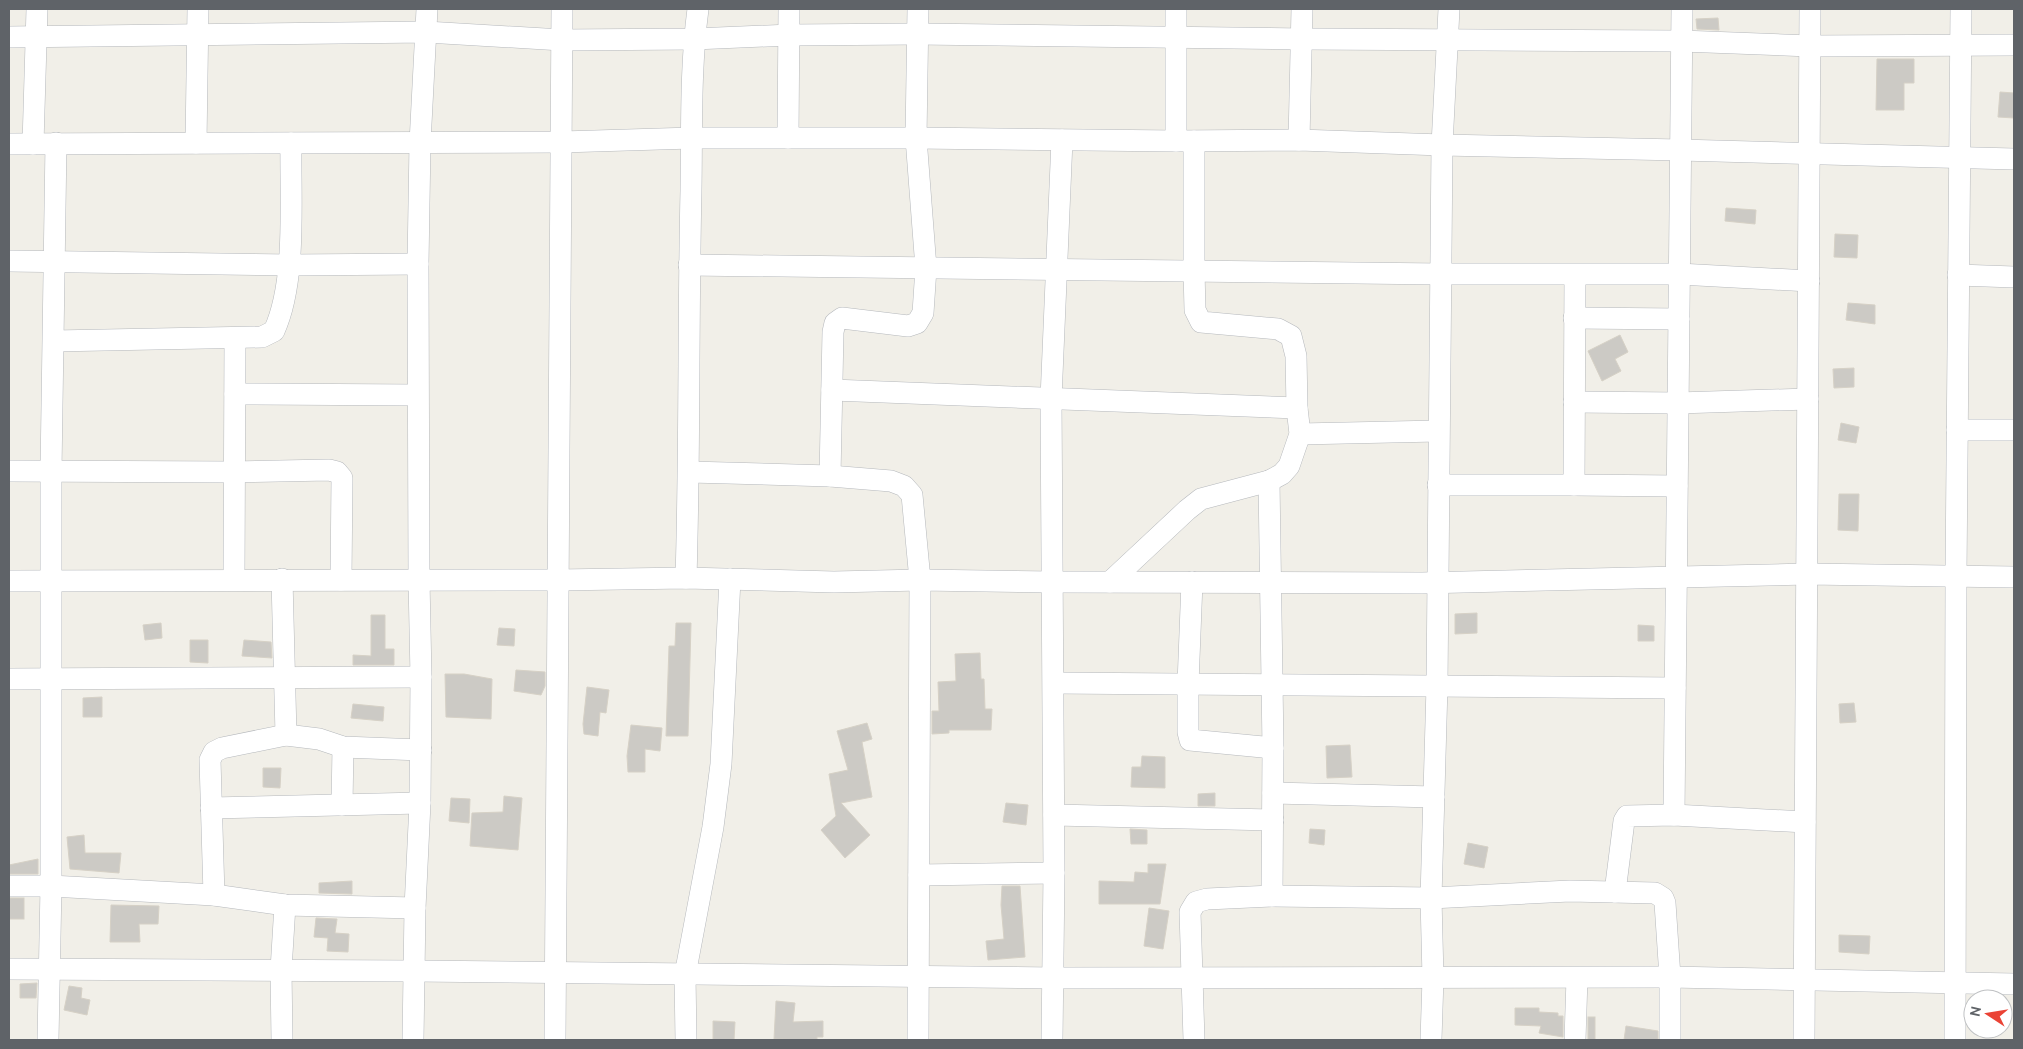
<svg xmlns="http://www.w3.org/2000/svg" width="2023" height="1049" font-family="Cabin,sans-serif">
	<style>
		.building { fill: #cccac5; stroke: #d6d1c6 }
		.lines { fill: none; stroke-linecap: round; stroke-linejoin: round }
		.minor-casing { stroke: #b5b8bc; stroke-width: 22 }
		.minor { stroke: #fff; stroke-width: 21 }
	</style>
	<rect width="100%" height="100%" fill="#f1efe8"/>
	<g class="building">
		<path d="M1718 18 1719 30 1697 29 1696 19Z"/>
		<path d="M1877 59H1914V83H1904V110H1876Z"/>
		<path d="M2000 92 2014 93V118L1998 117Z"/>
		<path d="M1726 208 1756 210 1755 224 1725 221Z"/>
		<path d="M1835 234 1858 235 1857 258 1834 257Z"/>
		<path d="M1848 303 1875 305V324L1846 320Z"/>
		<path d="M1620 335 1628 352 1615 359 1621 371 1602 381 1588 351Z"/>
		<path d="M1854 368V387L1834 388 1833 369Z"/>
		<path d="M1841 423 1859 427 1856 443 1838 440Z"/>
		<path d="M1839 494H1859L1858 531 1838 530Z"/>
		<path d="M1477 613V633L1455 634V614Z"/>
		<path d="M371 615H385V649H394V665H353V655L371 656Z"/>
		<path d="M161 623 162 638 145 640 143 625Z"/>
		<path d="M676 623H691L688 736H666L669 646H675Z"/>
		<path d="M1638 625 1654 626V641H1638Z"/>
		<path d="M499 628 515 629 514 646 497 645Z"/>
		<path d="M190 640H208V663L190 662Z"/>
		<path d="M244 640 271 642 272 658 242 656Z"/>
		<path d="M980 653 981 679H984L985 709H992L991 730H949V733L932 734V711H939L938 682 956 681 955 654Z"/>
		<path d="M516 670 545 672V686L541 695 514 691Z"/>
		<path d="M445 674H464L492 679 491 719 446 717Z"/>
		<path d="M587 687 609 690 606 713 600 712 598 736 584 734 583 724Z"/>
		<path d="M102 697V717H83V698Z"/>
		<path d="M1854 703 1856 722 1840 723 1839 704Z"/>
		<path d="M353 704 384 707 383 721 351 718Z"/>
		<path d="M867 723 872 739 862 742 872 797 841 803 870 835 845 858 821 830 836 816 829 774 848 770 837 731Z"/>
		<path d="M631 725 662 728 660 751 645 749V772H628L627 756Z"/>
		<path d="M1350 745 1352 777 1327 778 1326 746Z"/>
		<path d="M1142 756 1165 757V788L1131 787 1132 767H1141Z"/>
		<path d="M263 768H281L280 788 263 787Z"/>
		<path d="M1215 793V806H1198V794Z"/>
		<path d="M504 796 522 798 518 850 470 846 472 813 503 812Z"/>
		<path d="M451 798 470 799 469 823 449 821Z"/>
		<path d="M1006 803 1028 805 1026 825 1003 822Z"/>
		<path d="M1130 829 1147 830V844H1131Z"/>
		<path d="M1310 829 1325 830 1324 845 1309 843Z"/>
		<path d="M84 835 85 853H121L119 873 70 869 67 837Z"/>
		<path d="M1468 843 1488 847 1484 868 1464 864Z"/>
		<path d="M38 859V874H9V865Z"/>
		<path d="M1148 864H1166L1160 904H1099V881L1134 882 1135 872 1148 873Z"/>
		<path d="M352 881V894L319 893V883Z"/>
		<path d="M1002 886H1020L1025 957 988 960 986 941 1004 939 1001 905Z"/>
		<rect x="9" y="898" width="15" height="21"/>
		<path d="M111 905 159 906 158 924H139L140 942H110Z"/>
		<path d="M1149 908 1169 911 1163 949 1144 946Z"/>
		<path d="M316 918 337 919 335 933 349 934 348 952 327 951 328 938 314 937Z"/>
		<path d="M1839 935 1870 936 1869 954 1839 952Z"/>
		<path d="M37 983 36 998H20V984Z"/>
		<path d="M69 986 82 988 81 998 90 1000 87 1015 64 1010Z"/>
		<path d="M776 1001 795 1003 793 1022 823 1021V1037H817V1040L774 1039Z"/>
		<path d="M1515 1008H1539V1012L1558 1013V1016H1563V1037L1539 1033 1541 1026 1515 1025Z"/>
		<rect x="1588" y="1017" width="7" height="23"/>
		<path d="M713 1021 735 1022 734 1040H713Z"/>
		<path d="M1626 1026 1658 1031V1040H1624Z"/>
	</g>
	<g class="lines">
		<g class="minor-casing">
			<g id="minor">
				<path d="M1176 9V141"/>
				<path d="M9 37 426 32 562 40 694 39 790 35 917 34 1302 39 1681 41 1810 46 2014 45"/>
				<path d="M788 138 789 9"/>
				<path d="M1299 140 1302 9"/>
				<path d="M196 143 198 9"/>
				<path d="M9 144 562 142 692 138H916L1176 141 1299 140 1442 145 1680 150 2014 159"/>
				<path d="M33 144 37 9"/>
				<path d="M9 261 290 265 418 264"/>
				<path d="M689 265 1441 274H1679L1809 281"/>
				<path d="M1575 275 1574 485 1677 486"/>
				<path d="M1958 275 2014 277"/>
				<path d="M1574 318 1679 319"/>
				<path d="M54 341 262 337 274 331C297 281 290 199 291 143"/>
				<path d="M832 390 1297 408"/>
				<path d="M235 394 417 395"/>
				<path d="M1574 402 1678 403 1808 399"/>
				<path d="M1957 430H2014"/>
				<path d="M1300 434 1438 431"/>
				<path d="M9 471 234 472 329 470 337 472 342 478 341 580"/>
				<path d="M690 472 830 476 891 481 904 486 912 495 920 580 918 1040"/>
				<path d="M830 476 833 332 835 323 842 318 908 326 917 323 923 313 926 268 916 138 918 9"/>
				<path d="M1269 481 1273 748 1272 896"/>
				<path d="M1438 485H1574"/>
				<path d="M686 578C690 449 688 320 691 191 692 130 690 69 698 9"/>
				<path d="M234 579 235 338"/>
				<path d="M9 581 558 580 686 578 834 582 920 580 1052 582 1422 583 1807 574 2014 577"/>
				<path d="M1110 582 1187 510 1201 499 1269 481 1282 474 1289 466 1300 434 1297 408 1296 356 1291 336 1278 329 1201 322 1195 310 1194 271V141"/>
				<path d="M1192 582 1188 684V732L1190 740 1273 748"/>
				<path d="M9 679 421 677"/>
				<path d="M1054 683 1675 688"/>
				<path d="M286 735 319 739 343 747 421 750"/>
				<path d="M1273 793 1434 797"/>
				<path d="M342 805 343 747"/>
				<path d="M211 808 420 803"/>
				<path d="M1054 815 1273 820"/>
				<path d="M1674 815 1682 9"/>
				<path d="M919 875 1054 873"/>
				<path d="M9 886H51L214 895 285 905 415 908"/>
				<path d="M1615 892 1624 821 1627 816 1674 815 1805 822"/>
				<path d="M214 895 210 760 214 752 222 748 286 735 282 579"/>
				<path d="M9 969 415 971 1053 978 1670 977 2014 984"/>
				<path d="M48 1040 51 886V471L56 143"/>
				<path d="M282 1040 281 970 285 905"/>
				<path d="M413 1040 415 908 420 803 421 677 419 580 418 264 420 143 427 9"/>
				<path d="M555 1040 562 9"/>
				<path d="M686 1040 685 975 713 827 721 764 730 579"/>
				<path d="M1052 1040 1054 873 1051 399 1062 140"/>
				<path d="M1194 1040 1190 912 1196 902 1207 899 1272 896 1431 898 1570 891 1655 893 1663 898 1665 903 1670 977V1040"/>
				<path d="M1431 1040 1433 978 1431 898 1437 686 1442 145 1449 9"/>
				<path d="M1575 1040 1577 978"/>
				<path d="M1804 1040 1810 9"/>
				<path d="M1955 1040 1956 575 1961 9"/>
			</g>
		</g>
		<use href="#minor" class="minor"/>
	</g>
	<rect width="2023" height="1049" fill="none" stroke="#5f6368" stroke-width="20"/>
	<g transform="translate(1988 1014) rotate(282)"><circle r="24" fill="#ffffff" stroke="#bfc1c3"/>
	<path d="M0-4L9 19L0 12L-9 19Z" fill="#ea4335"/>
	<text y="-8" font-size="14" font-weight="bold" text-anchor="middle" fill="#5f6368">N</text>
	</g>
</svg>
